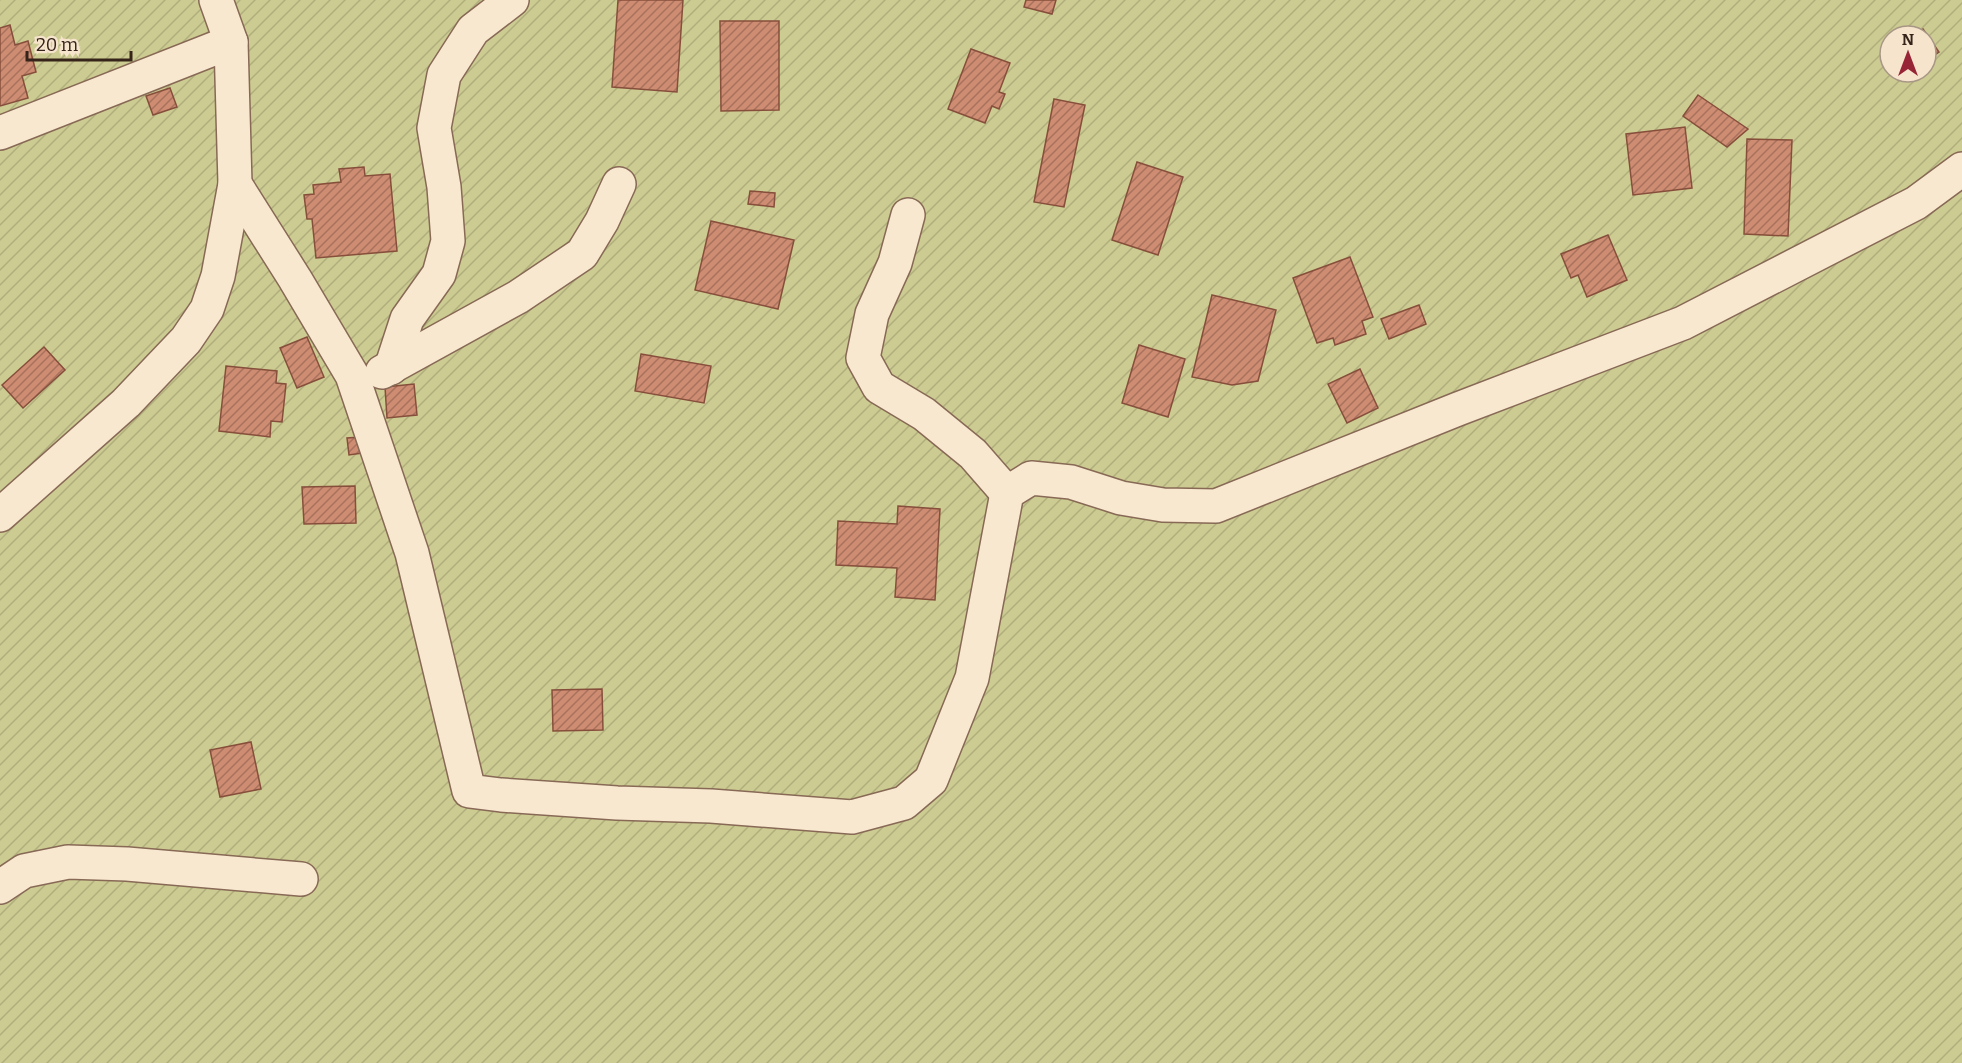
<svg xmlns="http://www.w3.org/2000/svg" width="1962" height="1063" font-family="Bitter,serif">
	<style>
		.garden { fill: url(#garden-furrows); fill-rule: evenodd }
		.building { fill: url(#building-hatch); stroke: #864f3b; stroke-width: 1.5 }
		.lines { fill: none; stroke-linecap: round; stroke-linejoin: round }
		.minor-casing { stroke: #876956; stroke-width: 36 }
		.minor { stroke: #f9e8d0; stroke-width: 33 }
	</style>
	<defs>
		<pattern id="garden-furrows" width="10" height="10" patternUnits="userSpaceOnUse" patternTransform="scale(1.5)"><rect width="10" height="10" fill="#cccb91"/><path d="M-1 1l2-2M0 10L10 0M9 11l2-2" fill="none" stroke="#b0ae7c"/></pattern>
		<pattern id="building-hatch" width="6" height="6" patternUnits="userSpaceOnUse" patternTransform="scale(1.5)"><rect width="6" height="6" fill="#ce8c72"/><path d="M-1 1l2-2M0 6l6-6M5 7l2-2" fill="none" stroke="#a8725d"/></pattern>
	</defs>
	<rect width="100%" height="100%" fill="#efd9bd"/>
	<path class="garden" d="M0 0H1962V1063H0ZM1890 36H1926V72H1890Z"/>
	<g class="building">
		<path d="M618 0H683L677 92 612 87Z"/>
		<path d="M1026 0H1056L1052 14 1024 7Z"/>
		<path d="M720 21H779V110L721 111Z"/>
		<path d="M10 25 15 45 28 41 36 72 22 76 28 98 0 106V28Z"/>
		<path d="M1923 29 1939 52 1926 61V36H1913Z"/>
		<path d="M971 49 1010 63 999 92 1005 94 999 109 992 106 985 123 948 109Z"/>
		<path d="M170 88 177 107 153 115 146 96Z"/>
		<path d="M1698 95 1748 129 1727 147 1683 116Z"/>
		<path d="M1054 99 1085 105 1064 207 1034 202Z"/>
		<path d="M1685 127 1692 188 1633 195 1626 134Z"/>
		<path d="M1747 139 1792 140 1788 236 1744 234Z"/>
		<path d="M1137 162 1183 177 1158 255 1112 240Z"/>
		<path d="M364 167 365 176 390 174 397 251 316 258 312 219H307L304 195 314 194 313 185 341 182 339 169Z"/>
		<path d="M750 191 775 193 774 207 748 204Z"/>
		<path d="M711 221 794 240 778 309 695 290Z"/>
		<path d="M1608 235 1627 280 1587 297 1578 275 1571 278 1561 254Z"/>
		<path d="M1350 257 1373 317 1362 321 1366 334 1335 345 1333 338 1317 343 1293 278Z"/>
		<path d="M1212 295 1276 310 1258 381 1232 385 1192 377Z"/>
		<path d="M1419 305 1426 324 1389 339 1381 319Z"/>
		<path d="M307 337 324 377 297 388 280 348Z"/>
		<path d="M1139 345 1185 359 1168 417 1122 403Z"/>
		<path d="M44 347 65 370 23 408 2 385Z"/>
		<path d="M641 354 711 366 704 403 635 391Z"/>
		<path d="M226 366 277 371 276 383 286 384 282 422 271 421 270 437 219 431Z"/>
		<path d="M1360 369 1378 408 1347 423 1328 384Z"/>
		<path d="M414 384 417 415 387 418 385 387Z"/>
		<path d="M361 437 362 453 349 455 347 438Z"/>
		<path d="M355 486 356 523 304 524 302 487Z"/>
		<path d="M898 506 940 509 935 600 895 597 897 568 836 565 838 521 897 524Z"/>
		<path d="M602 689 603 730 553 731 552 690Z"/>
		<path d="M251 742 261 789 220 797 210 750Z"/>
	</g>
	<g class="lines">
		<g class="minor-casing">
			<g id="minor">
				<path d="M0 133 231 42"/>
				<path d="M235 184 295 279 352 375 412 553 469 791 501 795 617 803 711 806 852 817 904 803 931 780 972 678 1007 493 1031 478 1071 482 1121 498 1163 505 1216 506 1458 409 1683 323 1916 203 1962 169"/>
				<path d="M908 215 895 263 872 314 863 358 879 387 924 414 973 454 1007 493"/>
				<path d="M391 368 407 319 439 274 448 241 444 187 434 128 444 75 473 30 512 0"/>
				<path d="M382 372 518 297 582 254 602 221 619 184"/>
				<path d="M0 515 126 403 186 340 207 309 218 276 235 184 231 42 216 0"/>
				<path d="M0 887 24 871 68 862 127 864 301 879"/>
			</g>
		</g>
		<use href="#minor" class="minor"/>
	</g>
	<g transform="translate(1908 54)"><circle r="28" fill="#f6e4cd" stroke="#a99786" stroke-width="1.5"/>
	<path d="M0-4.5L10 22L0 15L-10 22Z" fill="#972535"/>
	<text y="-9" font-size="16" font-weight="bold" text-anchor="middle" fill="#36241b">N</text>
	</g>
	<path d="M27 51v9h104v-9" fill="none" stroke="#36241b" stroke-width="3"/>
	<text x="36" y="51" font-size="18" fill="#36241b" stroke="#f6e4cd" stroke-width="4.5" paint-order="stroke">20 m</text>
</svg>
